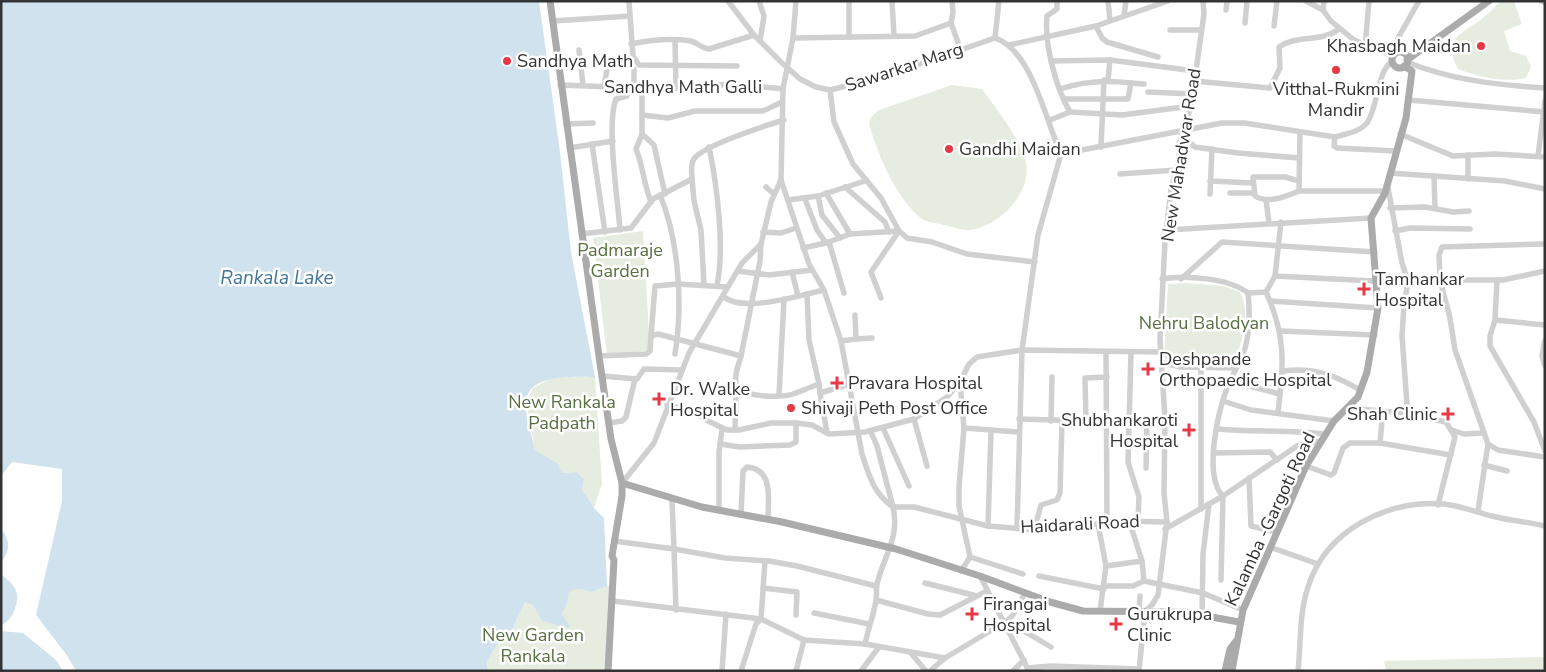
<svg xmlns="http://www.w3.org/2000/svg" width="1546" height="672" font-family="'Nunito Sans',sans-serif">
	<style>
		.green { fill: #e6ecdf }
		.water { fill: #cfe2ee }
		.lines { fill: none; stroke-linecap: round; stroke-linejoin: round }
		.minor { stroke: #d0d0d0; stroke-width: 5.5 }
		.major { stroke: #ababab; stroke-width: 7 }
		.poi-dot { fill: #e63946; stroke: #fff; stroke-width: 2 }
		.labels { text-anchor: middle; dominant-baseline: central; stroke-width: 5; stroke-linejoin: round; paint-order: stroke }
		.poi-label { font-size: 18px; fill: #333; stroke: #fff; text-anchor: start }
		.street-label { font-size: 18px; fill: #333; stroke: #fff }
		.park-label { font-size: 18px; fill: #56703f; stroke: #fff }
		.water-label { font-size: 19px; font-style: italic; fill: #3f7597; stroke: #fff }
	</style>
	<rect width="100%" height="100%" fill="#fff"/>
	<g class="green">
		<path d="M1502 1 1514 2 1522 24 1504 31 1510 51 1526 56 1531 67 1526 78C1502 83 1480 77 1458 69 1441 38 1464 33 1484 17 1491 12 1495 5 1502 1Z"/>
		<path d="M952 85 982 89C997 110 1017 134 1025 160 1035 190 999 227 970 230 963 231 952 226 944 225 938 223 928 223 922 219 895 197 879 157 869 124L871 117 879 110Z"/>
		<path d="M643 231 650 350 607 355 593 238Z"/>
		<path d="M1186 283 1224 286 1240 292C1250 312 1244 339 1235 358 1216 367 1184 364 1164 358L1168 284Z"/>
		<path d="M554 377H595L602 484 594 508 582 489 584 479 577 472 562 473 535 450 526 401 533 388Z"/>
		<path d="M607 586H613L608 671H488L487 662 497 644 507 640 525 602 533 605 542 621 568 628 562 614 569 592 573 589 583 588 592 592Z"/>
		<path d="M1545 657V671H1386L1384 661Z"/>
	</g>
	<g class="water">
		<path d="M1 1H539L560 152 571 252 595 377C576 377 531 373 526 400 524 415 532 435 535 450L558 464 562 473 577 472 584 479 582 489 594 508 604 518 607 586 592 592C583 589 577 587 569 592L567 603 562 614 570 627 568 628 542 621 533 605 525 602 507 640 497 644 487 662 488 671H76L66 654 36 615 62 501V469L12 462 1 476Z"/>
		<path d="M1 528C10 541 11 550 1 562Z"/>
		<path d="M1 574C15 586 22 592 14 611 12 617 6 623 1 626Z"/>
		<path d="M1 631 23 633 56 660 63 671H1Z"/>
	</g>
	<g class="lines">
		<g class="minor">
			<path d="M629 1 633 56 639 65 737 66"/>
			<path d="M728 1 754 35 781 62 800 79 816 87 830 90 882 77 995 38"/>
			<path d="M759 1 764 16 760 41"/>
			<path d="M849 1V37"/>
			<path d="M892 1 894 36"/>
			<path d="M1057 1V9L1047 16C1044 44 1056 88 1070 112L1122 115 1191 106"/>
			<path d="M1108 1 1110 20"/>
			<path d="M1306 1 1323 10 1331 21 1354 40 1393 56"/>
			<path d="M1541 1 1545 3"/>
			<path d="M1226 10 1227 1"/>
			<path d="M1323 10 1324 1"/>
			<path d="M1124 15 1126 1"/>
			<path d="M553 21 630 16"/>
			<path d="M951 23 953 12 952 1"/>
			<path d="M1245 23 1247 1"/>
			<path d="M1096 26 1102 38 1107 42 1158 57"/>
			<path d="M1274 26 1277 1"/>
			<path d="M1170 30H1201"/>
			<path d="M793 38 915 36 951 23 960 48"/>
			<path d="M995 38C1032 50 1046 122 1061 154L1222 123H1244L1335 137C1346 134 1359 132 1367 123 1378 108 1377 70 1392 62"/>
			<path d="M995 38 999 1"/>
			<path d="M675 40 676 88"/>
			<path d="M631 44C651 40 671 38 691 41 698 43 701 48 709 49L754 35"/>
			<path d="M1009 45 1096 26 1168 1"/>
			<path d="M1365 47 1369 1"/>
			<path d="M579 50 583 85"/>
			<path d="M1400 52 1398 38 1419 1"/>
			<path d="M1051 61 1110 60 1195 71"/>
			<path d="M1407 62C1450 80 1498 85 1545 88"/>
			<path d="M1108 80 1110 60"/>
			<path d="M1194 81 1270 88 1280 68 1279 47C1297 34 1321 43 1339 29"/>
			<path d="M1131 83 1144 84"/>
			<path d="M560 85 666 89 734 84 783 89"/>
			<path d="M604 87 608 63 634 60"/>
			<path d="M634 88V69"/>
			<path d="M642 88V134L654 145 665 194"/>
			<path d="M1060 89C1084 81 1107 80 1131 83L1128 99H1064"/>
			<path d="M830 90 834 122 853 164 881 198 899 231 907 238 932 242 967 254 1035 262"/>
			<path d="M1148 92 1193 94"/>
			<path d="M1409 100 1545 112"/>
			<path d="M642 115 668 118 695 111H763L782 102"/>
			<path d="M1050 120 1070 112"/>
			<path d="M566 124 593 123"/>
			<path d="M1182 130 1190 143 1195 147 1238 153 1299 158"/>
			<path d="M1300 132 1299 191H1385"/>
			<path d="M642 134 636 149C643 166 644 185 651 202"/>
			<path d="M1400 134 1453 156 1495 154 1545 157"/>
			<path d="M1335 137 1334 146 1337 148 1395 151"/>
			<path d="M592 144 605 232"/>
			<path d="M709 147C717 185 725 247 717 285"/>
			<path d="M1101 147 1104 80"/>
			<path d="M569 148 613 141"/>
			<path d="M1468 155V179"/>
			<path d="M1538 156 1545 101"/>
			<path d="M1390 173 1505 181 1545 189"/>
			<path d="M1120 174 1176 170"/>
			<path d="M1434 176 1435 208"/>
			<path d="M692 179 694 201 701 230 704 285"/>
			<path d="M781 180 809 264 824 290 841 341 862 454C869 476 874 494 893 507 900 538 884 555 877 584 876 589 877 594 876 600 874 614 868 629 865 644"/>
			<path d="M1210 181 1253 183"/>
			<path d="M766 187 774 194"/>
			<path d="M845 187 885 222 889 232"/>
			<path d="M1388 188 1402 263 1408 282 1404 305 1402 336 1407 404 1405 413"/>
			<path d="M1299 191C1285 197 1268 204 1255 196L1253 177H1285L1299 181"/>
			<path d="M826 193 850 234"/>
			<path d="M1230 193H1254"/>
			<path d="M1210 194 1212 149"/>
			<path d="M660 195C679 240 683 306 675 354"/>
			<path d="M818 196 822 215 840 238"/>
			<path d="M805 199 817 230 826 243 850 234 899 231"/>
			<path d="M788 200 818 196 865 181"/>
			<path d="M1266 200 1269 223"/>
			<path d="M1390 208 1425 207 1453 212 1469 211"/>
			<path d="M620 230C618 201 606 124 616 99L627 96 628 87"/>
			<path d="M1167 230 1371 218"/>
			<path d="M1395 231 1410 228 1470 229"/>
			<path d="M763 232 781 233 796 228"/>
			<path d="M581 234 631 228 653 199 692 179C692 172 690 165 694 159 702 146 767 125 784 120"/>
			<path d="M829 242 844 293"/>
			<path d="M1545 244 1442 247 1439 255 1440 280 1450 318 1455 350 1488 444 1498 450 1545 457"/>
			<path d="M803 248 826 243"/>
			<path d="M738 271 769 275 812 270"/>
			<path d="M792 272 798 296"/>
			<path d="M1275 276 1281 222"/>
			<path d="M1162 279C1186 275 1229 278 1248 293L1266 292"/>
			<path d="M1181 279 1222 242 1375 252"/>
			<path d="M807 294 809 340 819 384"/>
			<path d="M724 297C744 313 801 295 824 290"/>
			<path d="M881 298 871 272 899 231"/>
			<path d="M1270 301 1378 308"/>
			<path d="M1495 320 1497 280"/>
			<path d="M1545 325 1495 320 1490 336V346L1534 422 1545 451"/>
			<path d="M1280 331 1375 335"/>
			<path d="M651 336 655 286 678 284 727 287"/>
			<path d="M856 339 872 338"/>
			<path d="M1545 340 1542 356 1545 366"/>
			<path d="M841 341 856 339 855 315"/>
			<path d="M1106 352 1107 522"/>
			<path d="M1131 352 1128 462 1139 497 1138 520"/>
			<path d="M599 356 646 354 650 351 651 336 658 334 741 356C739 364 734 374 736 383 739 398 781 398 793 394 802 391 810 387 819 384L820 393 850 384"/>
			<path d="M741 356 760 261 761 244"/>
			<path d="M1161 362 1180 367 1235 368"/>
			<path d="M1283 371C1313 367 1335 375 1360 390"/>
			<path d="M602 376 637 379 644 369 682 370"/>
			<path d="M1230 381 1280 394"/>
			<path d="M960 382 964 428 959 487V506L970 557 961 571"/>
			<path d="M820 393 827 433"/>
			<path d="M779 395 784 299"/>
			<path d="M1223 401 1251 410 1334 421"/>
			<path d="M667 405 693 411 708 421 727 430H739L771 423H796L812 425 829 434 865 432 914 419 947 397 960 382 969 364 977 357 1022 350 1160 352"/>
			<path d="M1347 408 1405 413 1446 422 1455 437 1438 505"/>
			<path d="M1383 411 1380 443 1451 455"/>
			<path d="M1278 412C1284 367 1286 335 1266 292L1275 276 1393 282 1440 280H1503L1545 271"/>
			<path d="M914 419 927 466"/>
			<path d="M1019 419 1086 421 1165 419"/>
			<path d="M1051 421 1052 377"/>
			<path d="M1086 421 1085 378 1107 377"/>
			<path d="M609 423 622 421 626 417 635 379"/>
			<path d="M883 428 909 486"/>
			<path d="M964 428 1019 432"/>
			<path d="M1217 429C1253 432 1289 430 1324 434"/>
			<path d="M735 430 736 390"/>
			<path d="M1452 430 1464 434 1483 433"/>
			<path d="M871 432 877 446 893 507H914L988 526 1034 530 1075 527 1119 521 1167 522"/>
			<path d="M720 444 740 447 790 445 796 442V423"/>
			<path d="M1214 453 1270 452 1277 460"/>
			<path d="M1484 465 1507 471"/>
			<path d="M1306 466 1331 475 1334 473 1343 448 1350 443H1380"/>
			<path d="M1146 468 1147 419"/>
			<path d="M1249 478 1251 526 1277 532"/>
			<path d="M622 483 654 443 689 353 742 263 761 244 771 202 781 180 783 89 793 38 796 1"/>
			<path d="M672 500 674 549 725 558 769 561 797 566 876 586"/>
			<path d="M1201 509V368"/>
			<path d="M719 510V452L722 429"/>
			<path d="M1478 511 1488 444"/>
			<path d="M741 515 743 471 747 467C774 469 768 499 768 519"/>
			<path d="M1129 520 1142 561 1144 581 1203 593 1243 610"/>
			<path d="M1098 524 1106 566 1100 611"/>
			<path d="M988 526 991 431"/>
			<path d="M1017 528 1022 350 1038 235 1061 154"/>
			<path d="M1165 529 1223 496 1297 446 1320 441"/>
			<path d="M1034 530 1041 505 1057 500 1060 493 1062 421"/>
			<path d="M614 541 674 549 676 610"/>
			<path d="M1270 547 1318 564"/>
			<path d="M970 557 1023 574"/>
			<path d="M1106 566 1142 561"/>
			<path d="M980 576 1029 671"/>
			<path d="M1039 576 1104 589"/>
			<path d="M1221 580 1223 496C1203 476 1218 412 1227 388 1231 376 1239 366 1243 354 1250 337 1250 311 1248 293"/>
			<path d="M925 583 977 596"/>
			<path d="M1105 586H1133L1144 581"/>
			<path d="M763 588 797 592 796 615"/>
			<path d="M876 600 928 614 940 615 987 591"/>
			<path d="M613 601 761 619 804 640 865 644 945 658"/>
			<path d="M1139 611 1140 596"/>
			<path d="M814 613 869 624"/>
			<path d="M1202 615 1203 554 1209 504"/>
			<path d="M1007 621 1051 647"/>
			<path d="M910 652 926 671"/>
			<path d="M1027 668 1050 666 1139 669"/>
			<path d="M722 671 726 614"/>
			<path d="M741 671 756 624 761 619 765 561"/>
			<path d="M796 671 804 640"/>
			<path d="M861 671 879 647"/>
			<path d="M930 671 945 658 1007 621 1013 615 1025 593"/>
			<path d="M1013 671 1024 660"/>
			<path d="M1139 671 1145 611 1152 605 1158 595 1167 522 1164 493 1165 419 1160 339 1165 242 1171 189 1179 161V144L1191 106 1204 14 1203 1"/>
			<path d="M1298 671C1301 643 1299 614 1308 587 1326 530 1386 500 1444 504 1461 506 1479 513 1496 517 1512 521 1529 522 1545 526"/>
		</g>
		<g class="major">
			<path d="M550 1 599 356 611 439 622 483V496L612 556 614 560 608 671"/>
			<circle cx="1400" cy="60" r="8"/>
			<path d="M1407 60 1489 1"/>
			<path d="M622 483 702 507 782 522 896 549 980 576 1050 602 1083 611 1184 612 1239 622"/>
			<path d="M1225 671 1230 649 1236 641"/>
			<path d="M1232 671 1243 610 1306 466 1334 421 1358 397 1367 372 1378 308 1371 218 1385 193 1406 118 1412 71 1404 66"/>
		</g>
	</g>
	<g class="poi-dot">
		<circle cx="1481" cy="46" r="5"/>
		<circle cx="507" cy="61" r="5"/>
		<circle cx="1336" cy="70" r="5"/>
		<circle cx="949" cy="149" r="5"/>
		<path d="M1361.5 281.5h5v5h5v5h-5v5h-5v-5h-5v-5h5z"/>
		<path d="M1145.5 361.5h5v5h5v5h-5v5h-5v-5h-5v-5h5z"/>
		<path d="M834.5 375.5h5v5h5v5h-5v5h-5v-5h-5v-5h5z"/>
		<path d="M656.5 391.5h5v5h5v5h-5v5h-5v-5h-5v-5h5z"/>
		<circle cx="791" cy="408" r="5"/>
		<path d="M1445.5 406.5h5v5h5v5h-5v5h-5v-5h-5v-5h5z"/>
		<path d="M1186.5 422.5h5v5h5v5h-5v5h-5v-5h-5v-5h5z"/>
		<path d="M969.5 606.5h5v5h5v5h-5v5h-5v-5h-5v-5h5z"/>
		<path d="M1113.5 616.5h5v5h5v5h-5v5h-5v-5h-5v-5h5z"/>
	</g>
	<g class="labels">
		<g class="poi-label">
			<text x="1471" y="46" text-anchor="end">Khasbagh Maidan</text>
			<text x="517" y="61">Sandhya Math</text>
			<text x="1336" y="89" text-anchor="middle">Vitthal-Rukmini<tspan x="1336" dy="21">Mandir</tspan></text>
			<text x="959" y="149">Gandhi Maidan</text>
			<text x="1375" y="279">Tamhankar<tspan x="1375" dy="21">Hospital</tspan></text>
			<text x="1159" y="359">Deshpande<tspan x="1159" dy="21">Orthopaedic Hospital</tspan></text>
			<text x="848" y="383">Pravara Hospital</text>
			<text x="670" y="389">Dr. Walke<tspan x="670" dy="21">Hospital</tspan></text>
			<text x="801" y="408">Shivaji Peth Post Office</text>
			<text x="1437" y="414" text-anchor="end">Shah Clinic</text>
			<text x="1178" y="420" text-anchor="end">Shubhankaroti<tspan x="1178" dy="21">Hospital</tspan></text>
			<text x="983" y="604">Firangai<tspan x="983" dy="21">Hospital</tspan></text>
			<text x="1127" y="614">Gurukrupa<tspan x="1127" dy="21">Clinic</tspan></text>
		</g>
		<g class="street-label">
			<text transform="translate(904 67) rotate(-18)">Sawarkar Marg</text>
			<text x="683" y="87">Sandhya Math Galli</text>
			<text transform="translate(1181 155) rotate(-81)">New Mahadwar Road</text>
			<text transform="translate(1270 519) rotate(-65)">Kalamba -Gargoti Road</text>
			<text transform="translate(1080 524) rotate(-3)">Haidarali Road</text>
		</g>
		<g class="park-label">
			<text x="620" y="250">Padmaraje<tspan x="620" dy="21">Garden</tspan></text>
			<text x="1204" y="323">Nehru Balodyan</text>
			<text x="562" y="402">New Rankala<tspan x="562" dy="21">Padpath</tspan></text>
			<text x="533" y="635">New Garden<tspan x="533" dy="21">Rankala</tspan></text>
		</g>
		<g class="water-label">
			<text x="277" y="278">Rankala Lake</text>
		</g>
	</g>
	<rect width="1546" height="672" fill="none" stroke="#333333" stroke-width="5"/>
</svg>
